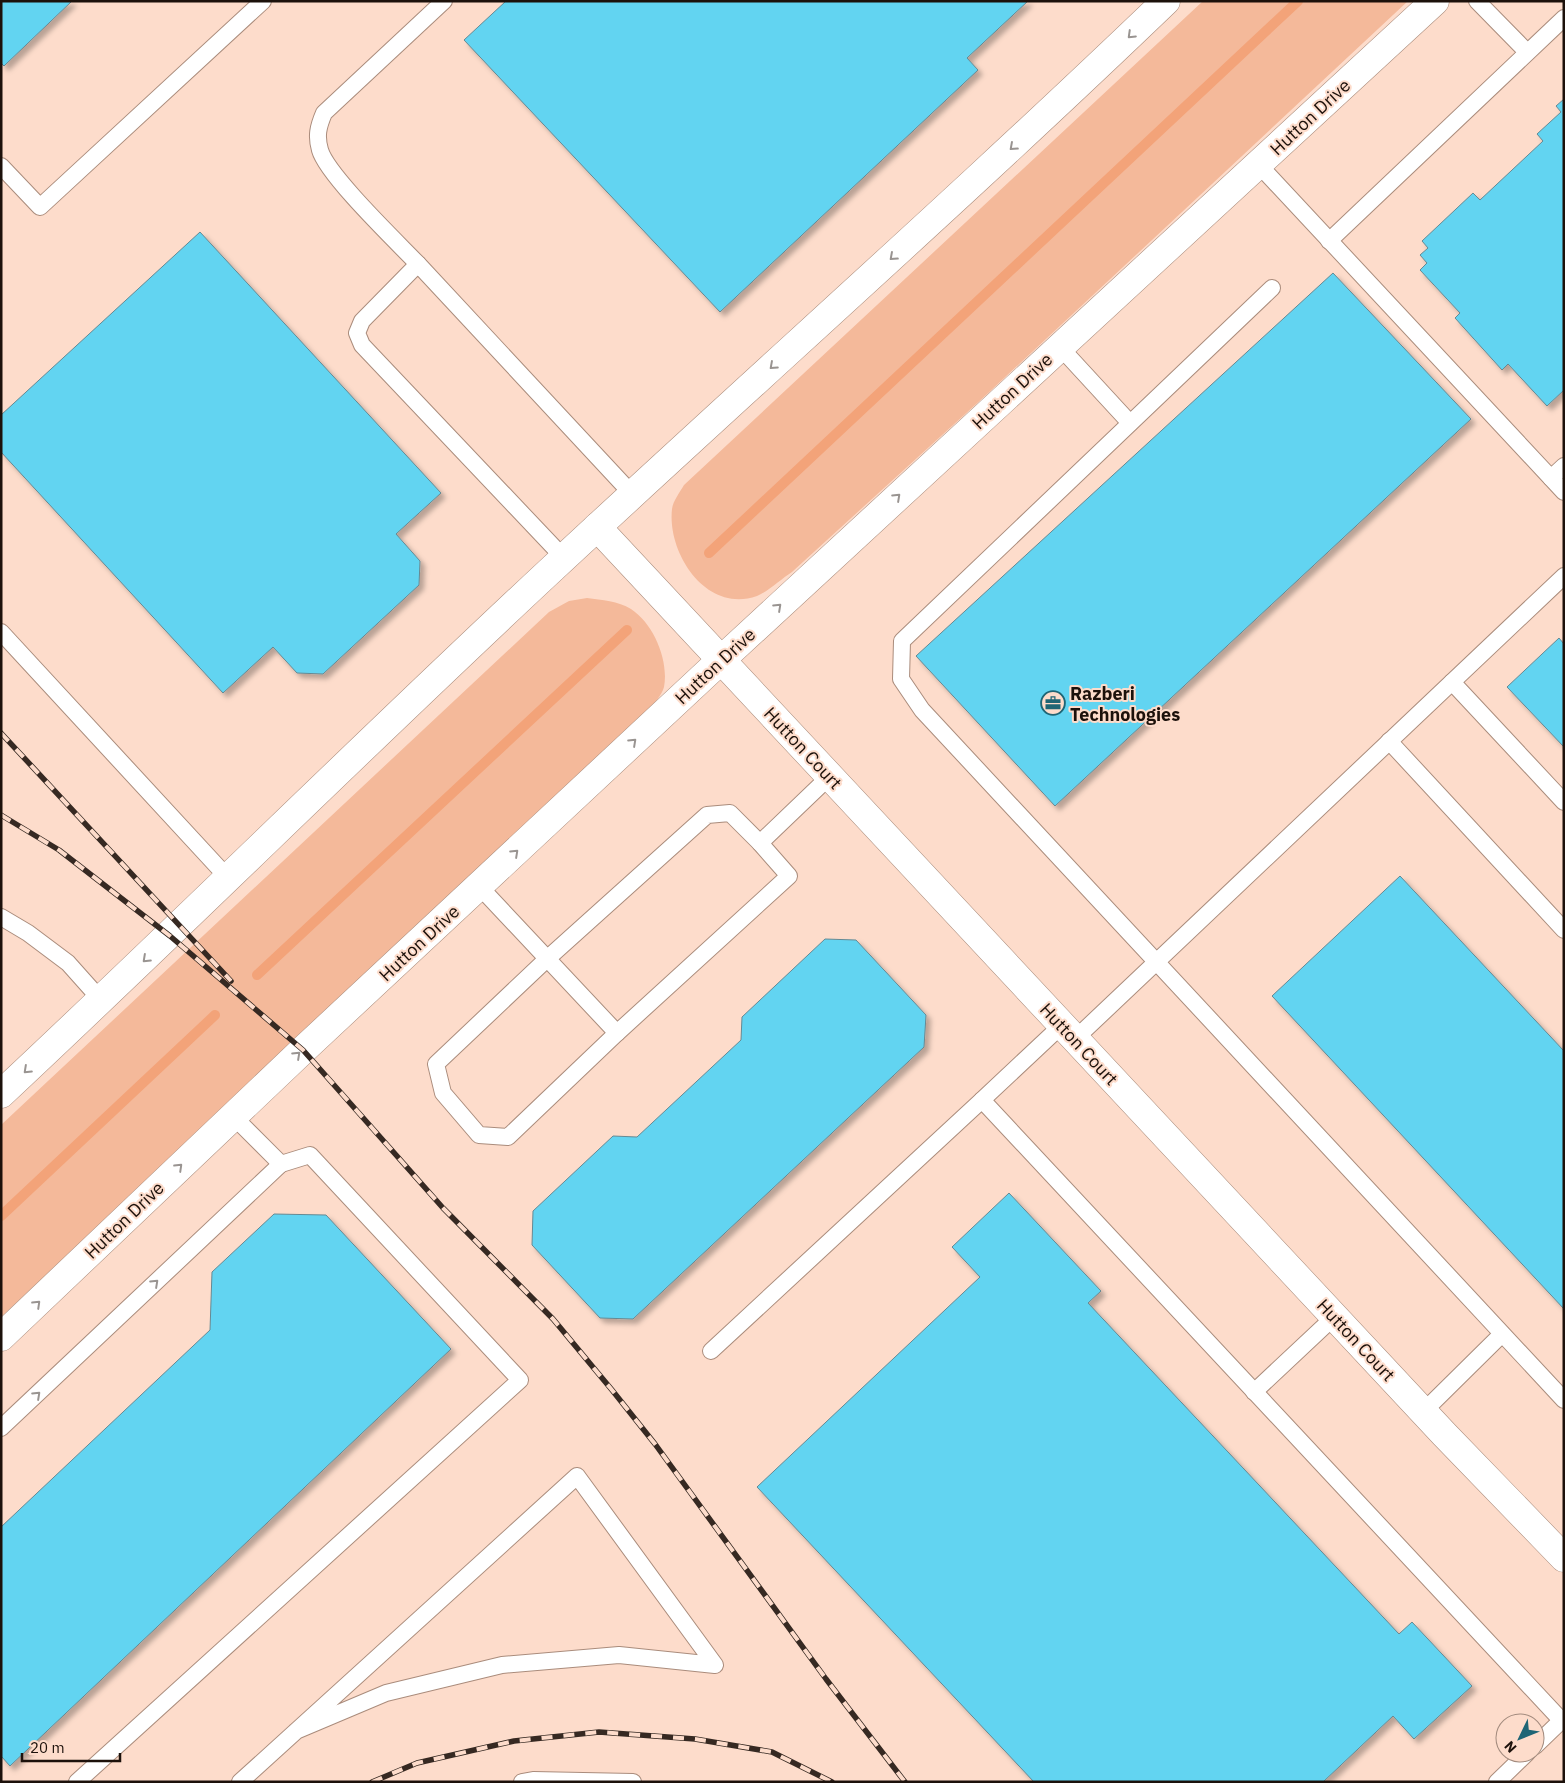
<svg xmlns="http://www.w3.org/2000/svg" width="1565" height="1783" font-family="'IBM Plex Sans',sans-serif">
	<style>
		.green { fill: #f4b99a }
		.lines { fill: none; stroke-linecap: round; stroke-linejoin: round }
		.stream { stroke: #f3a379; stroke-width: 10 }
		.building { fill: #62d4f1; stroke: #658993; filter: url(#shadow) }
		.service-casing { stroke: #aa8c7c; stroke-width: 18 }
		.minor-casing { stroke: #aa8c7c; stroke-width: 29 }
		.tertiary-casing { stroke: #aa8c7c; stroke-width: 29 }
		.service { stroke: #fff; stroke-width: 16 }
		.minor { stroke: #fff; stroke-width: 28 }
		.tertiary { stroke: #fff; stroke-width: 28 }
		.rail-casing { stroke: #362922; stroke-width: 5.5 }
		.rail { stroke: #fddccb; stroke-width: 4; stroke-dasharray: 11; stroke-linecap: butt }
		.oneway { stroke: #999491 }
		.labels { text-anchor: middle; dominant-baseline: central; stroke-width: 4; stroke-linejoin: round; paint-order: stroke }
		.street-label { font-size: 18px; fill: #1c110b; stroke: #fddccb }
		.poi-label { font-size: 18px; font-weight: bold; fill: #1c110b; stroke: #fddccb; text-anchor: start }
	</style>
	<defs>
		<filter id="shadow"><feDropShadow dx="4.5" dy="4.5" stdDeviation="2.5" flood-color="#0004"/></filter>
	</defs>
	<rect width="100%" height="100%" fill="#fddccb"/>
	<g class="green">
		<path d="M1203 1H1408L986 395 792 572C781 579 769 591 757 596 706 614 667 553 672 509 673 501 680 492 684 485Z"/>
		<path d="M587 598C602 600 618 601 631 609 654 624 669 661 664 687 662 695 654 703 649 710L1 1317V1125L549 612 569 601Z"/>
	</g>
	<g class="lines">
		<g class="stream">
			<path d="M709 553 1298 1"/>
			<path d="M257 975 627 630"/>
			<path d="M1 1216 215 1015"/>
		</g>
	</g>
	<g class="building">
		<path d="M1 1H72L4 66 1 63Z"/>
		<path d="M506 1H1028L967 58 978 70 720 312 464 40Z"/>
		<path d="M1564 99V390L1547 406 1508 364 1502 370 1455 318 1460 313 1420 270 1427 263 1420 255 1428 248 1422 241 1473 193 1480 200 1543 141 1537 134 1561 112 1556 106Z"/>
		<path d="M200 232 441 493 396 534 420 561 419 585 323 674 297 673 273 647 223 693 1 452V415Z"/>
		<path d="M1333 273 1471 419 1055 806 916 656Z"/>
		<path d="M1559 638 1564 644V747L1507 687Z"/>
		<path d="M1400 876 1564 1051V1309L1272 996Z"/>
		<path d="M825 939 856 940 926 1015 924 1047 633 1319 600 1318 532 1245 533 1211 613 1136 637 1137 741 1040 742 1017Z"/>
		<path d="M1009 1193 1101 1291 1088 1303 1399 1634 1412 1622 1472 1686 1414 1739 1393 1716 1323 1782H1034L757 1487 980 1277 952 1247Z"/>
		<path d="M274 1214 326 1215 451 1349 10 1766 1 1756V1527L210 1330 212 1272Z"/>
	</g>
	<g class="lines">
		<g class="service-casing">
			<g id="service">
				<path d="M1477 1 1527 52"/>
				<path d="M1259 165 1564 492"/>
				<path d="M1 166 40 207 263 1"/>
				<path d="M1329 241 1564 18"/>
				<path d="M418 264C397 242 327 175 320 150 316 136 318 127 324 113L444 1"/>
				<path d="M1272 288 902 641 901 679 922 710 1564 1400"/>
				<path d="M1060 347 1130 423"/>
				<path d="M1551 478 1564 466"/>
				<path d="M564 558 362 345 357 333 362 321 418 264 633 495"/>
				<path d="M1 632 229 879"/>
				<path d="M1452 682 1564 802"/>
				<path d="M1389 741 1564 930"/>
				<path d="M479 886 617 1033 789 876 760 843 830 776"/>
				<path d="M1 917 28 933 68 963 101 1000"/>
				<path d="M1062 1025 982 1100 1562 1721"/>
				<path d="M617 1033 508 1137 479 1135 443 1093 436 1064 548 958 707 815 730 813 760 843"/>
				<path d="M1075 1039 1564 576"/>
				<path d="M711 1351 982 1100"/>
				<path d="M1254 1392 1334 1317"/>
				<path d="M1423 1412 1502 1334"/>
				<path d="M1 1428 281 1164"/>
				<path d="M1535 1746 1564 1718"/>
				<path d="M77 1782 520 1380 310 1155 281 1164 233 1116"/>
				<path d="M240 1782 577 1476 715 1665 619 1655 502 1665 386 1693 296 1731"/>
				<path d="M522 1782 533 1780 633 1782"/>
				<path d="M1497 1782 1527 1753"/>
			</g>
		</g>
		<g class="minor-casing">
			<path id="minor" d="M597 527 1444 1434 1564 1558"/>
		</g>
		<g class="tertiary-casing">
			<g id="tertiary">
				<path d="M1 1094C187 920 367 741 553 568 757 378 965 194 1166 1"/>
				<path d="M1 1337 303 1050 721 660 1435 1"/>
			</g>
		</g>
		<use href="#service" class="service"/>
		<use href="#minor" class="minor"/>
		<use href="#tertiary" class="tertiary"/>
		<g class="rail-casing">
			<g id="rail">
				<path d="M1 733 231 981"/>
				<path d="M1 815 59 850 170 936 303 1050 443 1208 553 1319 612 1390 655 1444 826 1679 905 1782"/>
				<path d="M372 1782 417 1763 514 1741 599 1732 695 1739 772 1752 832 1782"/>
			</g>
		</g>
		<use href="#rail" class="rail"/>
	</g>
	<defs><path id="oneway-chevron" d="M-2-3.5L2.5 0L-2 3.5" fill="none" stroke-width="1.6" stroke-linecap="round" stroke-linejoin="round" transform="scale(1.25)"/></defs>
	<g class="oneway">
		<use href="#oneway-chevron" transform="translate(1131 35) rotate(136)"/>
		<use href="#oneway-chevron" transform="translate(1013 147) rotate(138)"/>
		<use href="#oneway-chevron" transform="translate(893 257) rotate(138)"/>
		<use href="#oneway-chevron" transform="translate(773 366) rotate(138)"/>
		<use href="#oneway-chevron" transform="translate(897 497) rotate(-43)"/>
		<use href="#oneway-chevron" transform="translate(778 607) rotate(-43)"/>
		<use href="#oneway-chevron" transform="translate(633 742) rotate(-43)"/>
		<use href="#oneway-chevron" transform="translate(515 853) rotate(-43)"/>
		<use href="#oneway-chevron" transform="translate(146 959) rotate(137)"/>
		<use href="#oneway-chevron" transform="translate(297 1055) rotate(-43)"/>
		<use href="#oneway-chevron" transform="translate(27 1070) rotate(137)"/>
		<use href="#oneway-chevron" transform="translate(179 1167) rotate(-44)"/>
		<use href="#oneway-chevron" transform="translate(155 1283) rotate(-43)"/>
		<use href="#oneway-chevron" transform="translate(37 1304) rotate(-44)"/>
		<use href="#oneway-chevron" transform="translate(37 1395) rotate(-43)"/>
	</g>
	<defs>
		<g id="office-ring" transform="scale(1.25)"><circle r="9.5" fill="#fddccb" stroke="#1f6575" stroke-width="1.5"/><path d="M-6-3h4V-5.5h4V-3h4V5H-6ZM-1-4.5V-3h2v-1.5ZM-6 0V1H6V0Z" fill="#1f6575"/></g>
	</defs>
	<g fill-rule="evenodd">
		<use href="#office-ring" x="1053" y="703"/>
	</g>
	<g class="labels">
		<g class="street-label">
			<text transform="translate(1310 117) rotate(-43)">Hutton Drive</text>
			<text transform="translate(1012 391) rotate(-43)">Hutton Drive</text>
			<text transform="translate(715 666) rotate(-43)">Hutton Drive</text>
			<text transform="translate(803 748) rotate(47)">Hutton Court</text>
			<text transform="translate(419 943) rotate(-43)">Hutton Drive</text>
			<text transform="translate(1079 1044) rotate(47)">Hutton Court</text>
			<text transform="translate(124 1220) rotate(-44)">Hutton Drive</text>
			<text transform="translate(1356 1340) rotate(47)">Hutton Court</text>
		</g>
		<g class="poi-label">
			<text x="1070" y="693">Razberi<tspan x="1070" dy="21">Technologies</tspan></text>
		</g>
	</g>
	<rect width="1565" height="1783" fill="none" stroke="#1c110b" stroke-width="5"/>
	<g transform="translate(1520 1738) rotate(227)"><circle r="24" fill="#fddccb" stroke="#a38b7e"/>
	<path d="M0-4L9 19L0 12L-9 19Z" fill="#1f6575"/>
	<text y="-8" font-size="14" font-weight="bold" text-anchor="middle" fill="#1c110b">N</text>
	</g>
	<path d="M22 1753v8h98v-8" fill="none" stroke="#1c110b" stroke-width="2.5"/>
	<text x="30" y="1753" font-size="15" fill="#1c110b" stroke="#fddccb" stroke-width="4" paint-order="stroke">20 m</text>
</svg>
